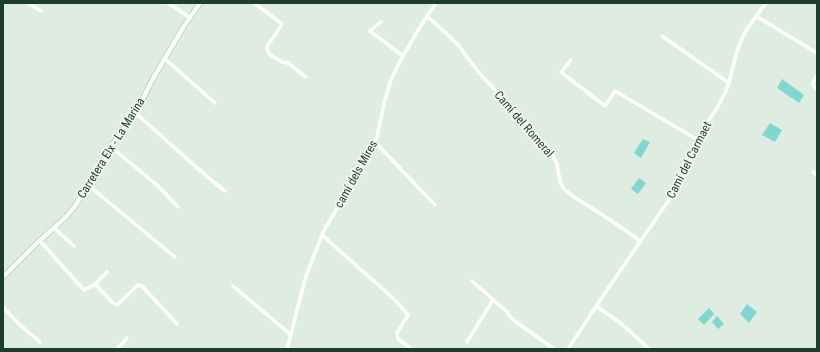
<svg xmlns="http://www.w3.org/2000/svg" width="820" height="352" font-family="'Roboto Condensed',sans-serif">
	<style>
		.water { fill: #80d7cf }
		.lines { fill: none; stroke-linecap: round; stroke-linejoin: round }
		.secondary-casing { stroke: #b0cdbb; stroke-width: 6 }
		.street { stroke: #fff; stroke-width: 3.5 }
		.secondary { stroke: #fff; stroke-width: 4.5 }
		.labels { text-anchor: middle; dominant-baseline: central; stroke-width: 3.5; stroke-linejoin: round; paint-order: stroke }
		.street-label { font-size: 12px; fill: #1e3d2d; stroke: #eff8f1 }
	</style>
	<rect width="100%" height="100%" fill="#deece2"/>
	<g class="water">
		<path d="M782 79 804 95 799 103 777 88Z"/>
		<path d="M770 123 782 130 775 142 762 135Z"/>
		<path d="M643 139 650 142 641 158 634 153Z"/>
		<path d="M639 178 646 183 638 194 631 189Z"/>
		<path d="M747 304 757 312 749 323 740 314Z"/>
		<path d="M709 308 714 314 704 325 698 319Z"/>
		<path d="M717 316 724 324 718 329 712 322Z"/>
	</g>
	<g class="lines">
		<g class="secondary-casing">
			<path id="secondary" d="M3 277 35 245 66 217 75 206 111 147 141 102 154 77 184 26 200 3"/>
		</g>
		<g class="street">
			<path d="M28 3 41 11"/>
			<path d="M168 3 190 18"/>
			<path d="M254 3 281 23V26L268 45 267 49 269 54 282 62 288 63 306 77"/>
			<path d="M427 16 448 35 459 46 470 61 482 76 513 109 551 152 557 164 560 182 564 189 574 197 598 212 622 228 640 241"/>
			<path d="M756 16 817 53"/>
			<path d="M381 22 370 31 403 56"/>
			<path d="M662 36 729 83"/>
			<path d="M165 59 215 103"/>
			<path d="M571 60 561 72 605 106 615 91 698 140"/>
			<path d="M817 75 813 83 814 86 817 89"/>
			<path d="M134 112C165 138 193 166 225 191"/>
			<path d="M375 142 435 205"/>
			<path d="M111 147 157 185 178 207"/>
			<path d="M813 172 817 175"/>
			<path d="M88 185 175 257"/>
			<path d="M54 228 74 246"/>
			<path d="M322 235 395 300 408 315 397 333 398 339 411 349"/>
			<path d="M40 241 84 290 94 285 97 286 113 303 117 305 138 285 142 286 177 324"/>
			<path d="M472 281 506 311 512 319 554 349"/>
			<path d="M94 285 107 272"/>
			<path d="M233 286 291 335"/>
			<path d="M596 306 622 324 649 349"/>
			<path d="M3 307 20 325 40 342"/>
			<path d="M467 342 493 300"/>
			<path d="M117 349 127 338"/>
			<path d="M287 349 306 276 324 230 369 156 377 137 385 99 391 80 400 61 418 30 436 3"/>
			<path d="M568 349 607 290 675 191 687 169 702 130 717 108 725 93 729 83 737 51 743 36 749 26 766 3"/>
		</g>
		<use href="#secondary" class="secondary"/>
	</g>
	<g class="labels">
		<g class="street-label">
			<text transform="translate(524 124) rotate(49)">Camí del Romeral</text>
			<text transform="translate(111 148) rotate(-58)">Carretera Elx - La Marina</text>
			<text transform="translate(689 160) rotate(-63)">Camí del Carmaet</text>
			<text transform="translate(356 174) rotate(-61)">camí dels Mires</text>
		</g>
	</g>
	<rect width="820" height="352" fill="none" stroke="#1e3d2d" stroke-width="8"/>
</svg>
